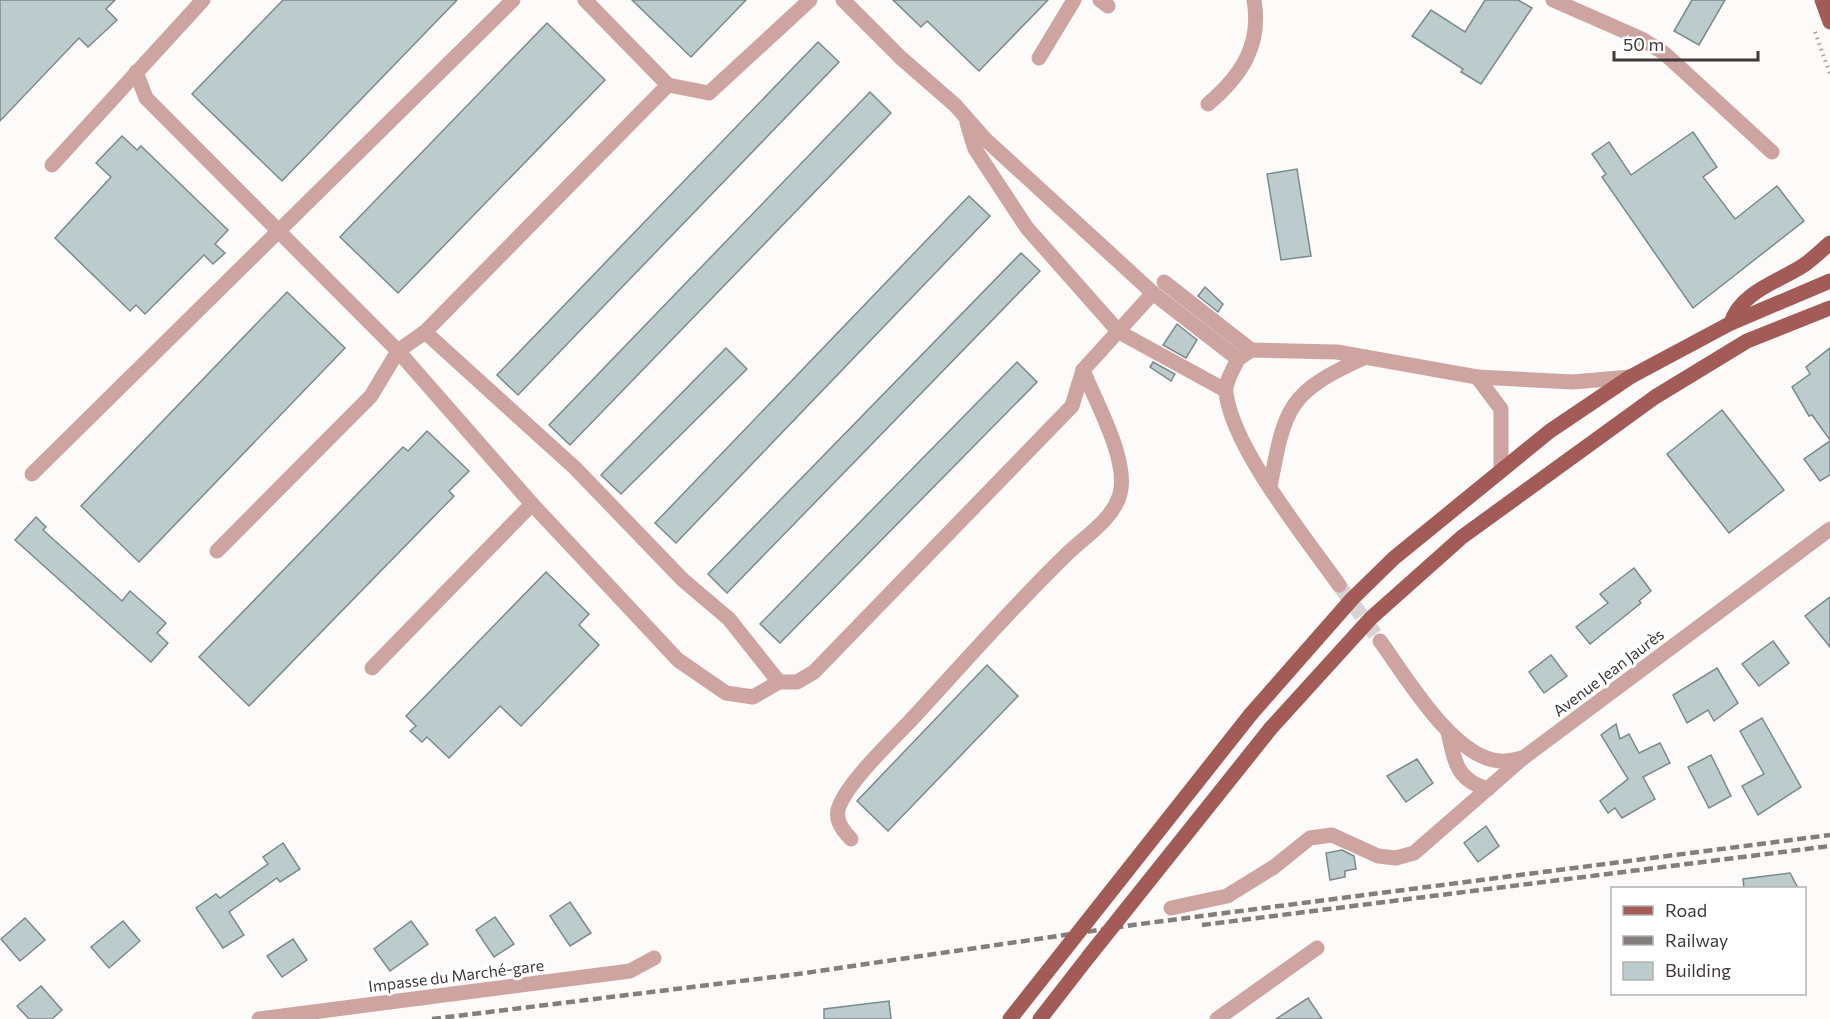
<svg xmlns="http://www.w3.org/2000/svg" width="1830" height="1019" font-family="Commissioner,sans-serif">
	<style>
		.building { fill: #bccccc; stroke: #7b8a8b; stroke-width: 1.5 }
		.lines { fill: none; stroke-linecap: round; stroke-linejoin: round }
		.minor-tunnel { stroke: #d7d3d3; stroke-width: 15; stroke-dasharray: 15 8; stroke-linecap: butt }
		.path { stroke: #a6a1a1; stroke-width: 4; stroke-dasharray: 1.5 4.5; stroke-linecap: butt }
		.minor { stroke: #cea4a1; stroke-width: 15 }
		.major { stroke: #a25b57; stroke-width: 15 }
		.rail { stroke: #837d7d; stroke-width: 4.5; stroke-dasharray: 9 4.5; stroke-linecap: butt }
		.major-bridge { stroke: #a25b57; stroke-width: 15 }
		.labels { text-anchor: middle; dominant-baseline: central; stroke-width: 6; stroke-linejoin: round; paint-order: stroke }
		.street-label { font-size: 16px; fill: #403939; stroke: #fff }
	</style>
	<rect width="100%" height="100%" fill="#fdfafa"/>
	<g class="building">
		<path d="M0 0H115L106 9 117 20 88 47 79 38 0 121Z"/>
		<path d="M283 0H457L282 181 192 94Z"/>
		<path d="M632 0H746L691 57Z"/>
		<path d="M893 0H1048L979 71 927 21 921 27Z"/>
		<path d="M1485 0H1518L1532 8 1481 84 1461 72 1463 69 1412 36 1431 10 1465 32Z"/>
		<path d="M1692 0H1725L1699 45 1674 31Z"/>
		<path d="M547 23 605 80 398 293 340 237Z"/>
		<path d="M818 42 839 62 518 395 497 375Z"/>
		<path d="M870 92 891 113 570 445 549 425Z"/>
		<path d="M1693 132 1717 167 1703 177 1735 219 1777 186 1804 221 1693 308 1602 177 1606 174 1592 154 1609 142 1631 175Z"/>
		<path d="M122 136 137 150 141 146 228 230 215 244 225 253 213 264 204 255 145 314 136 305 130 311 55 238 111 177 96 163Z"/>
		<path d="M1297 169 1311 256 1281 260 1267 174Z"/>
		<path d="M969 196 990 216 676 543 655 523Z"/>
		<path d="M1021 253 1040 271 727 593 708 574Z"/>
		<path d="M1205 287 1223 304 1218 312 1198 296Z"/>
		<path d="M287 292 345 348 139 562 81 506Z"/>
		<path d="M1177 324 1197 340 1186 358 1163 345Z"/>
		<path d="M726 348 747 369 621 494 601 475Z"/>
		<path d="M1830 348V440L1812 415 1809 416 1792 387 1810 374 1806 367Z"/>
		<path d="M1017 362 1037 382 780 643 760 624Z"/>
		<path d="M1153 362 1175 374 1171 381 1150 367Z"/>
		<path d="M1722 410 1784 490 1729 533 1667 454Z"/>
		<path d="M427 431 469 471 449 491 454 496 249 706 199 657 403 447 408 451Z"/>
		<path d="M1830 441V475L1820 481 1804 459Z"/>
		<path d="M36 517 46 527 43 530 122 601 130 591 166 623 157 633 168 643 151 662 15 540Z"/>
		<path d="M1634 568 1651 591 1639 601 1641 603 1590 644 1576 627 1608 603 1600 594Z"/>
		<path d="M546 572 589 614 579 625 599 645 521 726 500 706 449 758 427 737 422 742 410 731 416 726 406 716Z"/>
		<path d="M1830 597V647L1805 616Z"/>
		<path d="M1773 641 1789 663 1759 686 1742 664Z"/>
		<path d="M1551 655 1567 676 1544 693 1529 672Z"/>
		<path d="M987 665 1018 696 888 831 857 801Z"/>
		<path d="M1717 668 1738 703 1714 721 1708 710 1687 723 1673 695Z"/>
		<path d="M1762 718 1801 787 1758 815 1742 786 1764 774 1740 731Z"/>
		<path d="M1616 724 1620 739 1629 734 1639 753 1660 743 1670 763 1643 777 1655 799 1622 818 1615 808 1608 813 1600 801 1628 779 1601 735Z"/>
		<path d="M1711 755 1731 796 1709 808 1688 767Z"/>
		<path d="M1417 759 1433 783 1406 802 1387 776Z"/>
		<path d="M1486 826 1499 846 1478 862 1464 843Z"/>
		<path d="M283 843 300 869 280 882 277 878 229 912 244 935 223 948 196 908 216 894 220 898 268 864 263 857Z"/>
		<path d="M1342 850 1354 856 1356 869 1345 871V877L1330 880 1326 853Z"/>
		<path d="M1790 873 1798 888H1744L1743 879Z"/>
		<path d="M570 902 591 933 570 946 550 916Z"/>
		<path d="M495 917 514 944 494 957 476 930Z"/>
		<path d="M25 918 45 940 20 961 1 939Z"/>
		<path d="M123 921 140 941 109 968 91 947Z"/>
		<path d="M411 921 428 944 390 971 374 949Z"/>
		<path d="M293 939 307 960 282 977 267 956Z"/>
		<path d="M41 986 62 1010 52 1019H29L17 1006Z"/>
		<path d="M1308 998 1322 1019H1276Z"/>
		<path d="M889 1001 891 1019H824V1009Z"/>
	</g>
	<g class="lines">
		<path class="minor-tunnel" d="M1339 585 1380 641"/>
		<path class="path" d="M1815 32 1830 74"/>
		<g class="minor">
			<path d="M585 0 668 85"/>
			<path d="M843 0 901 58 955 105 985 139 1153 293 1238 359C1234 368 1224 384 1226 393 1233 449 1306 538 1339 585"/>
			<path d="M1100 0 1108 6"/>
			<path d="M1553 0 1642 39 1664 53 1772 152"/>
			<path d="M1039 58 1074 0"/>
			<path d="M136 72 146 98 398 351 532 504 678 660 726 693 753 697 779 682H797L814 672 1072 406 1083 370 1153 293"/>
			<path d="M1208 104C1241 76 1262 45 1254 0"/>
			<path d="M967 123 975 149 1027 228 1119 332 1225 390"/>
			<path d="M52 165 203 0"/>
			<path d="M1164 282 1251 350"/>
			<path d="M425 332 575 468 683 580 729 619 779 682"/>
			<path d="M1238 359 1251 350 1337 352 1477 377 1573 382 1630 377"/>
			<path d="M1477 377 1501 409V470"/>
			<path d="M32 474 513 0"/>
			<path d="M1270 487C1285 406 1288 392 1366 357"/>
			<path d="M217 551 371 396 398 351 425 332 668 85 709 93 810 0"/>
			<path d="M1380 641C1406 676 1453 758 1500 761 1507 762 1516 759 1523 758"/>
			<path d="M372 668 532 504"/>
			<path d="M1448 732C1455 762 1456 780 1488 789"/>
			<path d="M851 839C843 831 834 819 839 807 847 783 892 740 911 720 962 665 1012 607 1066 555 1084 537 1113 520 1120 494 1129 460 1096 403 1083 370"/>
			<path d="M1171 908 1227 896 1274 867 1310 838 1332 835 1378 856 1396 858 1414 853 1523 758 1830 529"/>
			<path d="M259 1019 630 971 654 958"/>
			<path d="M1217 1019 1317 948"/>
		</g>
		<g class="major">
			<path d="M1822 0 1830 22"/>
			<path d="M1731 323C1740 292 1780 281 1804 265 1814 258 1822 250 1830 243"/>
			<path d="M1251 714 1352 599 1394 558 1550 431 1630 377 1731 323 1830 281"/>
			<path d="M1271 728 1371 618 1462 537 1655 397 1747 341 1830 308"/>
			<path d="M1040 1019 1089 956"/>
		</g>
		<g class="rail">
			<path d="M1202 925 1830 846"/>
			<path d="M432 1019 798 974 1140 924 1830 835"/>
		</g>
		<g class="major-bridge">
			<path d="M1089 956 1271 728"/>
			<path d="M1010 1019 1251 714"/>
		</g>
	</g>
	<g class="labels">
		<g class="street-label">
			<text transform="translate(1608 672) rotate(-37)">Avenue Jean Jaurès</text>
			<text transform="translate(456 975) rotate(-7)">Impasse du Marché-gare</text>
		</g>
	</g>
	<rect x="1611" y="887" width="195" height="108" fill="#ffffff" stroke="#b3b0b0" stroke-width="1.5"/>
	<rect x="1623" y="906" width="30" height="9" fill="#a25b57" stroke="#b3b0b0" stroke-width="1.5"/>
	<text x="1665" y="917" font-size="18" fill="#403939">Road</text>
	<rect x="1623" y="936" width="30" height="9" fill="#837d7d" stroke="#b3b0b0" stroke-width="1.5"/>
	<text x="1665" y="947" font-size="18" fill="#403939">Railway</text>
	<rect x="1623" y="962" width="30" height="18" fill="#bccccc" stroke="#b3b0b0" stroke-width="1.5"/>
	<text x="1665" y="977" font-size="18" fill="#403939">Building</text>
	<path d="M1614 51v9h144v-9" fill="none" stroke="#403939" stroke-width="3"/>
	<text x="1623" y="51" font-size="18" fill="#403939" stroke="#ffffff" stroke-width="4.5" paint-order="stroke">50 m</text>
</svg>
